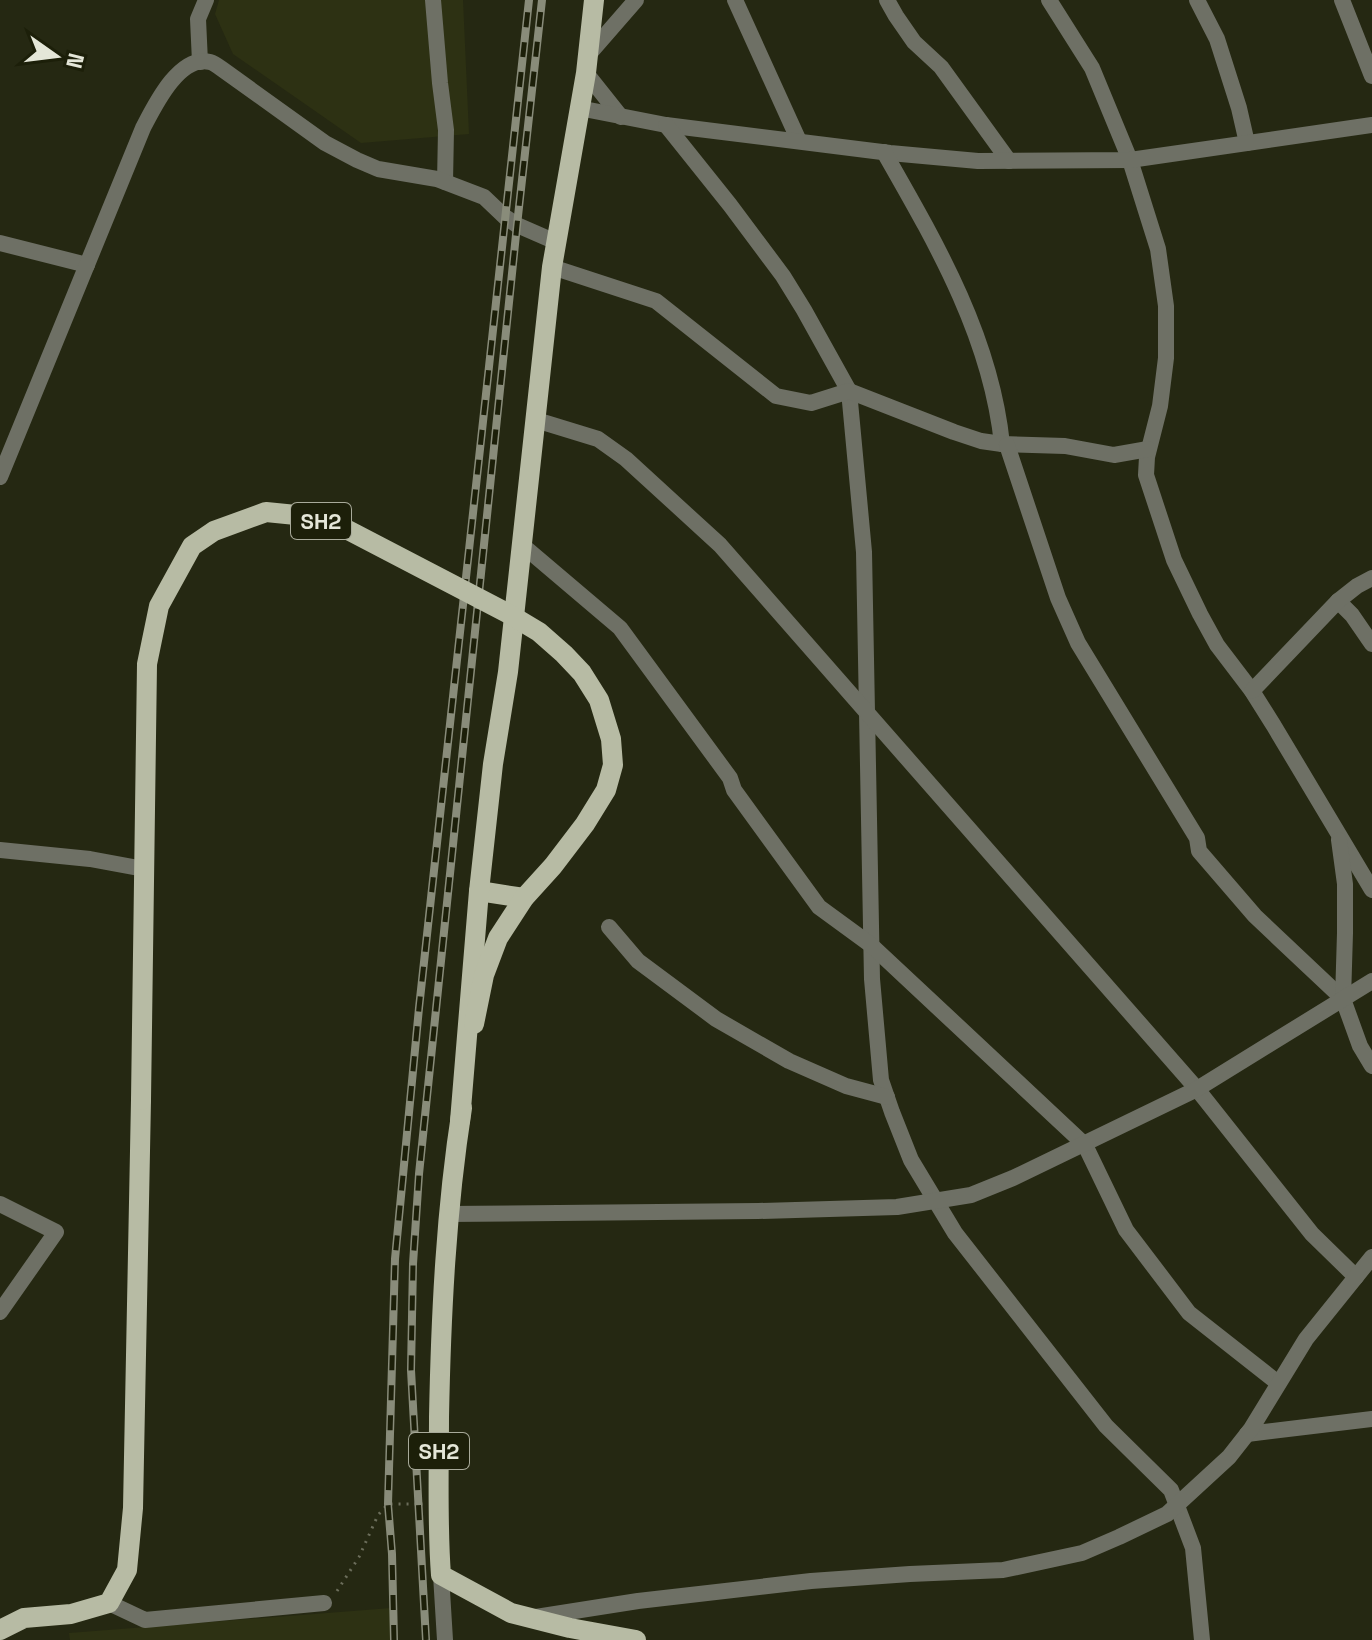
<svg xmlns="http://www.w3.org/2000/svg" width="1372" height="1640" font-family="'Space Grotesk',sans-serif">
	<style>
		.built { fill: #2d3113 }
		.lines { fill: none; stroke-linecap: round; stroke-linejoin: round }
		.path { stroke: #6b6d5a; stroke-width: 3; stroke-dasharray: 2 6; stroke-linecap: butt }
		.minor { stroke: #6e7065; stroke-width: 16 }
		.major { stroke: #b7bba4; stroke-width: 20 }
		.rail-casing { stroke: #898c7a; stroke-width: 8 }
		.rail { stroke: #1c1f09; stroke-width: 5; stroke-dasharray: 15; stroke-linecap: butt }
		.major-bridge { stroke: #b7bba4; stroke-width: 20 }
		.labels { text-anchor: middle; dominant-baseline: central; stroke-width: 7; stroke-linejoin: round; paint-order: stroke }
		.shield { fill: #1c1f09; stroke: #a8aa9a; stroke-width: 2 }
		.shield-label { font-size: 22px; font-weight: bold; fill: #e4e6d8 }
	</style>
	<rect width="100%" height="100%" fill="#252812"/>
	<g class="built">
		<path d="M219 0H463L469 134 361 143 233 54 215 14Z"/>
		<path d="M391 1608 395 1640H70L69 1633Z"/>
	</g>
	<g class="lines">
		<path class="path" d="M337 1591 359 1557 378 1515 388 1504H423"/>
		<g class="minor">
			<path d="M433 0 440 83 446 130 445 182"/>
			<path d="M735 0 799 141"/>
			<path d="M887 0 896 16 914 42 941 67 1009 161"/>
			<path d="M1049 0 1092 68 1130 160 1158 249 1166 306V358L1160 406 1147 457 1146 475 1174 560 1200 614 1217 645 1252 691 1274 726 1372 890"/>
			<path d="M1197 0 1217 39 1239 108 1247 143"/>
			<path d="M1342 0 1372 76"/>
			<path d="M589 54 636 0"/>
			<path d="M200 62 198 19 206 0"/>
			<path d="M586 73 621 117"/>
			<path d="M579 108 666 125 890 153 978 161 1130 160 1372 125"/>
			<path d="M666 125 730 205 783 276 804 310 849 391 864 552 872 979 881 1080 892 1112 911 1160 955 1233 1106 1426 1171 1490 1193 1548 1202 1640"/>
			<path d="M884 152C936 243 991 337 1002 444"/>
			<path d="M0 243 87 265"/>
			<path d="M552 267 656 301 776 396 811 403 849 391 954 432 981 441 1002 444 1065 446 1114 455 1148 449"/>
			<path d="M536 420 598 439 626 459 720 545 1197 1089 1312 1234 1356 1277"/>
			<path d="M1007 445 1058 598 1078 643 1197 838 1199 851 1255 916 1343 999"/>
			<path d="M0 477 143 128C154 107 179 54 210 62 214 63 218 66 222 69L325 143 357 160 378 169 437 179 484 197 505 217 517 225 556 242"/>
			<path d="M521 544 620 628 730 778 734 790 819 907 871 945 1085 1145 1126 1230 1189 1313 1278 1383"/>
			<path d="M1338 601 1352 615 1372 644"/>
			<path d="M1252 691 1338 601 1357 586 1372 578"/>
			<path d="M1339 840 1345 884V933L1343 999 1360 1046 1372 1066"/>
			<path d="M0 850 90 859 144 869"/>
			<path d="M609 927 638 961 716 1019 789 1061 846 1086 887 1097"/>
			<path d="M0 1204 56 1232 0 1312"/>
			<path d="M448 1214 758 1211 897 1207 971 1195 1013 1178 1197 1089 1372 981"/>
			<path d="M1247 1434 1372 1419"/>
			<path d="M441 1575 445 1640"/>
			<path d="M109 1603 145 1620 324 1603"/>
			<path d="M536 1617 638 1601 811 1581 910 1574 1003 1570 1082 1553 1119 1537 1167 1514 1229 1457 1251 1429 1306 1339 1372 1257"/>
		</g>
		<g class="major">
			<path d="M479 891 524 898"/>
			<path d="M462 1108C446 1210 441 1314 439 1417 439 1470 437 1523 441 1575L511 1613 570 1628 636 1640"/>
			<path d="M460 1121 479 891 493 764 508 672 552 267 586 73 594 0"/>
			<path d="M0 1630 24 1618 71 1614 109 1603 127 1570 133 1508 141 1100"/>
		</g>
		<g class="rail-casing">
			<g id="rail">
				<path d="M394 1640 392 1554 388 1504 395 1259 419 1008 529 0"/>
				<path d="M426 1640 411 1370 413 1264 419 1174 517 225 542 0"/>
			</g>
		</g>
		<use href="#rail" class="rail"/>
		<path class="major-bridge" d="M141 1100 147 664 159 606 192 546 214 531 266 512 306 516 344 528 509 614 539 632 564 654 582 673 599 700 611 739 613 765 606 790 585 824 553 866 524 898 498 938 484 975 474 1024"/>
	</g>
	<g class="labels">
		<g class="shield">
			<rect x="291" y="503" width="60" height="36" rx="6"/>
			<rect x="409" y="1433" width="60" height="36" rx="6"/>
		</g>
		<g class="shield-label">
			<text x="321" y="521">SH2</text>
			<text x="439" y="1451">SH2</text>
		</g>
	</g>
	<g transform="translate(56 56) rotate(104)" stroke="#1c1f09" stroke-width="6" paint-order="stroke">
	<path d="M0-6L14 30L0 20L-14 30Z" fill="#e4e6d8"/>
	<text y="-12" font-size="22" font-weight="bold" text-anchor="middle" fill="#e4e6d8">N</text>
	</g>
</svg>
